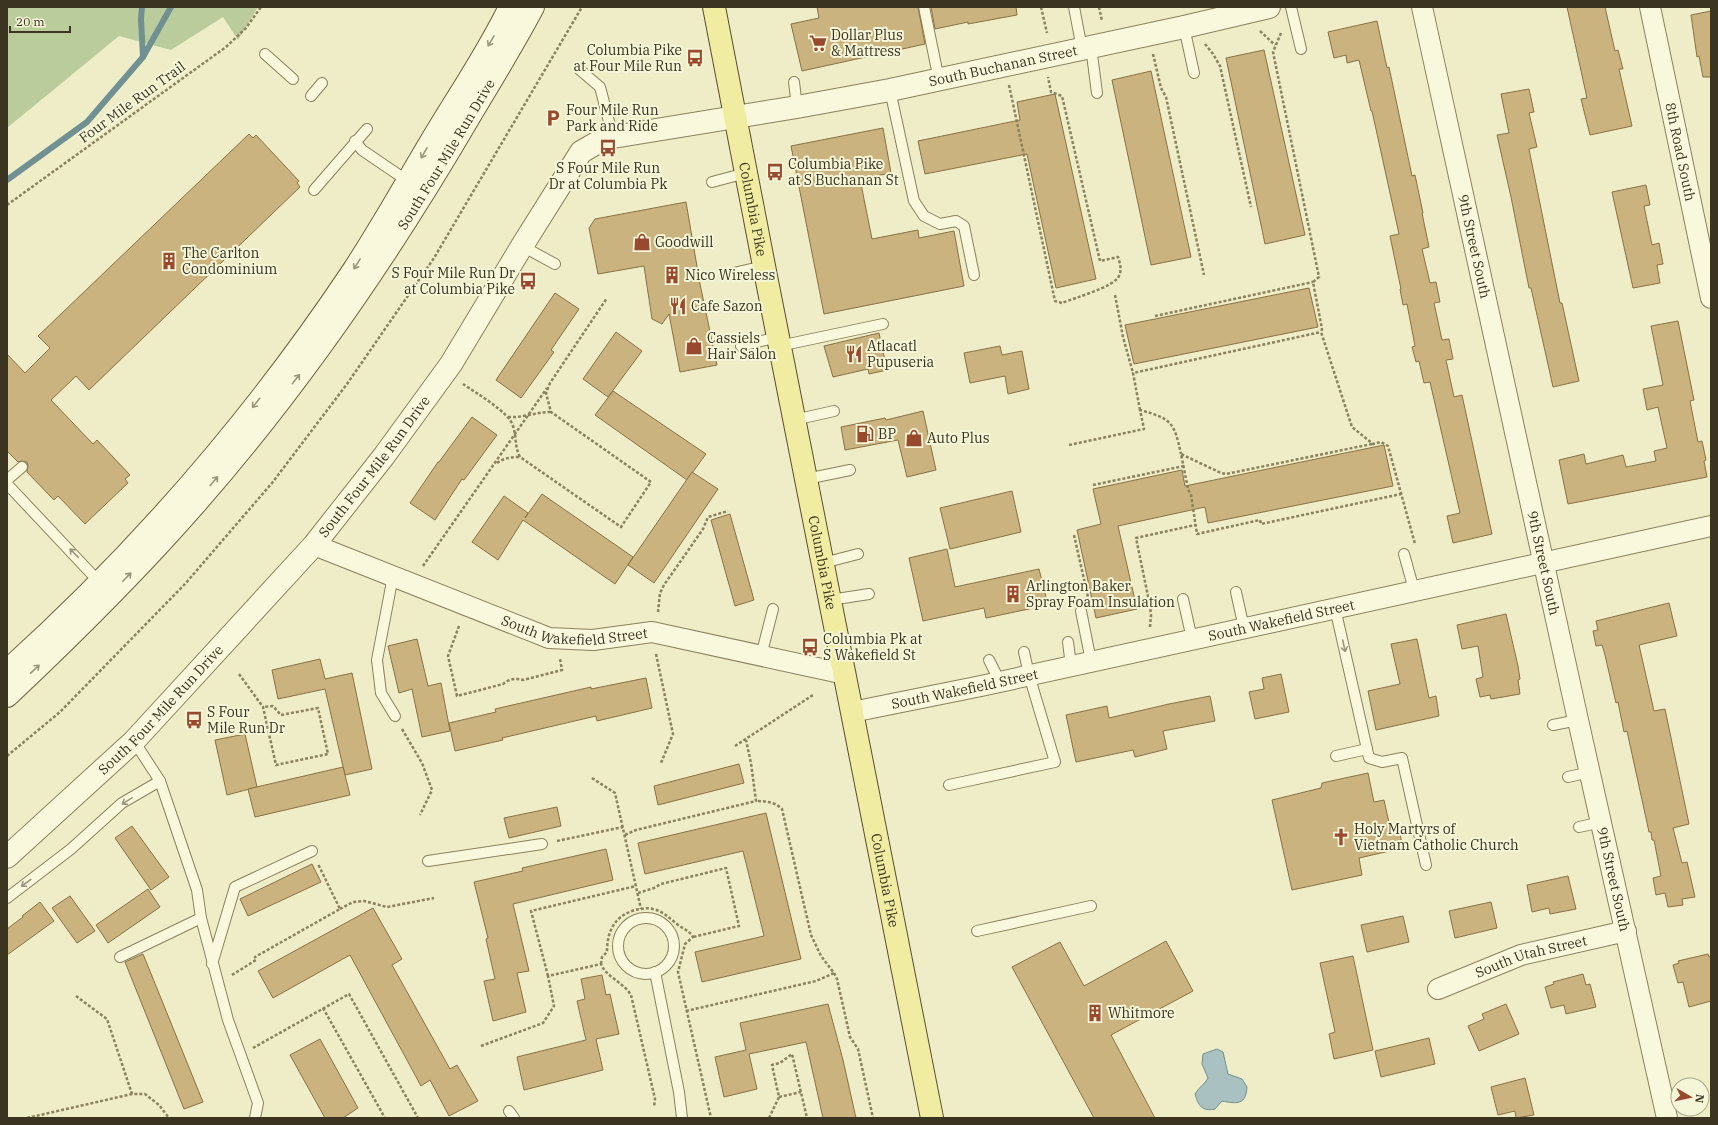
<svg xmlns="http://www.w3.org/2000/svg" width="1718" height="1125" font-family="'IBM Plex Serif',serif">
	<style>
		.green { fill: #bacc9c }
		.water { fill: #a9c2c1; stroke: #709091 }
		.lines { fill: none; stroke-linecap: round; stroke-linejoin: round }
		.stream { stroke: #709091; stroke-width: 6 }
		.building { fill: #cbb37f; stroke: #897143 }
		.service-casing { stroke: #8a815d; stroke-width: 12 }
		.minor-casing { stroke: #8a815d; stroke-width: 22 }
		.tertiary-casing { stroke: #8a815d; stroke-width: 24 }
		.secondary-casing { stroke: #6c6240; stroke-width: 24 }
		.primary-casing { stroke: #584e31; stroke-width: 24 }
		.path { stroke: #8a815d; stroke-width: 2.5; stroke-dasharray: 3 2; stroke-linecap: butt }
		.service { stroke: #f9f8dc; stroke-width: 10 }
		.minor { stroke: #f9f8dc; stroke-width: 20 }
		.tertiary { stroke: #f9f8dc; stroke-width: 22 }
		.secondary { stroke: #f9f8dc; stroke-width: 22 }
		.primary { stroke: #f0eca2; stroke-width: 22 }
		.oneway { stroke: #9a967e }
		.labels { text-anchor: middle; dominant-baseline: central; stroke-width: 4; stroke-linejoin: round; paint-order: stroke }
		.poi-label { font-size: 14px; fill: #3b3421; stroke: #f5f5d8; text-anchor: start }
		.street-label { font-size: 14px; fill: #3b3421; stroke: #f5f5d8 }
	</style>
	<rect width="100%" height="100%" fill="#eeedc8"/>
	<path class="green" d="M7 7H258L238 40 223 17 171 50 119 36 7 128Z"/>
	<path class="water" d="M1217 1049 1223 1052 1228 1074 1242 1079 1247 1087C1246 1105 1237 1104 1222 1101L1215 1109C1202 1112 1198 1105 1195 1094 1199 1087 1205 1084 1208 1078L1202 1064 1203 1054Z"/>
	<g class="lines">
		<g class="stream">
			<path d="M142 7 141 19 143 57"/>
			<path d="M7 180 87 122 143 57 171 7"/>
		</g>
	</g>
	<g class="building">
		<path d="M817 7H918L925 44 802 71 791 24 819 18Z"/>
		<path d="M931 7H1016L1017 15 968 24V22L935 29Z"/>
		<path d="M1567 7H1605L1615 51 1618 50 1623 69H1619L1632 126 1590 135 1581 99 1587 98Z"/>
		<path d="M1711 11V77H1703L1699 56 1697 57 1691 15Z"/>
		<path d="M1377 21 1387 68 1389 67 1412 176 1415 175 1423 213H1422L1429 247 1422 249 1430 283 1436 282 1440 302 1434 303 1442 340 1449 339 1453 359 1446 360 1454 397 1462 395 1492 534 1453 543 1447 516 1460 513 1430 382 1424 383 1419 361 1416 362 1412 347 1415 346 1407 304 1403 305 1400 289H1401L1390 236 1399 234 1372 111H1371L1359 60 1347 63 1346 55 1334 58 1328 32Z"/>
		<path d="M1264 50 1305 235 1265 244 1226 58Z"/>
		<path d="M1151 71 1191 257 1151 265 1112 80Z"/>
		<path d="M1529 89 1534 112 1529 113 1537 147 1529 149 1560 303H1562L1579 381 1553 387 1531 288H1529L1511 197 1497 135 1509 133 1501 94Z"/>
		<path d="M1055 94 1096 279 1056 288 1027 154 925 174 918 141 1020 120 1017 102Z"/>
		<path d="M883 128 891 173 860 179 872 239 918 230 919 238 954 231 964 286 824 314 791 146Z"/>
		<path d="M249 134 253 138 256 135 299 181 297 183 300 187 89 390 76 376 51 400 93 444 97 440 130 475 125 479 128 483 85 524 58 496 54 500 27 472 28 466 27 462 21 461 18 462 7 451V354L25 373 50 348 38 336Z"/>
		<path d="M1646 185 1650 205 1644 206 1652 245 1659 243 1663 264 1657 265 1660 283 1633 288 1612 192Z"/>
		<path d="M686 202 700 284 717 365 680 372 669 314 662 324 652 319 644 266 598 274 589 228 595 219Z"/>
		<path d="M1309 288 1318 327 1134 364 1125 325Z"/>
		<path d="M555 293 579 309 551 350 554 352 521 398 496 380Z"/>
		<path d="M1678 321 1694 400 1690 401 1698 442 1702 441 1706 460 1704 461 1707 477 1568 504 1559 460 1584 454 1586 464 1623 455 1626 467 1656 461 1654 451 1667 448 1658 407 1647 410 1643 389 1663 385 1651 326Z"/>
		<path d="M616 332 642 351 608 397 583 379Z"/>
		<path d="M879 333 887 370 869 374 868 369 833 377 824 346Z"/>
		<path d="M1000 346 1002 355 1022 351 1029 389 1008 394 1005 376 970 383 964 353Z"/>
		<path d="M613 391 706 454 687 480 595 415Z"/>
		<path d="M923 411 936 470 907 477 898 440 845 450 841 427 885 418 886 420Z"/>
		<path d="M472 417 497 435 464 480 462 479 435 520 410 503 438 462H439Z"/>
		<path d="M1384 445 1393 486 1208 523 1205 507 1118 526 1137 609 1096 618 1077 530 1101 524 1093 489 1182 470 1185 486Z"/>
		<path d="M692 472 718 489 654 583 628 565Z"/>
		<path d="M1012 491 1021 532 950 549 940 508Z"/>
		<path d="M542 494 633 557 615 584 523 520 498 560 472 542 504 496 528 513 525 518Z"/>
		<path d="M730 514 754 600 735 606 711 520Z"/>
		<path d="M947 549 955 587 1039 569 1048 605 986 618 984 608 923 621 909 558Z"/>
		<path d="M1669 603 1677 636 1639 645 1654 711 1665 709 1689 824 1673 828 1682 863 1687 862 1695 897 1682 899 1683 905 1668 907 1665 893 1656 895 1653 878 1661 876 1654 840H1652L1651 832H1649L1627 731 1624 732 1618 702 1616 703 1605 655 1602 645 1596 646 1593 631 1598 630 1596 621Z"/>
		<path d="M1506 614 1518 666 1520 679 1518 680 1520 694 1491 699 1490 695 1480 697 1476 679 1483 677 1478 646 1462 649 1457 625Z"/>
		<path d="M417 639 428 686 441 683 450 731 422 737 412 689 399 693 388 646Z"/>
		<path d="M1417 639 1429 698 1436 696 1439 716 1376 730 1368 691 1400 684 1391 644Z"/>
		<path d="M320 659 325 679 352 673 372 769 345 775 325 689 278 699 272 670Z"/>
		<path d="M1281 674 1289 712 1255 719 1249 692 1264 689 1262 678Z"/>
		<path d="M646 678 652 708 597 721 596 716 502 738 503 740 455 751 449 723 496 712 495 709 591 687V689Z"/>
		<path d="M1210 696 1215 721 1163 731 1167 749 1135 757 1133 750 1076 762 1066 715 1107 706 1109 718 1169 704Z"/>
		<path d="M245 734 257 787 227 795 215 740Z"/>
		<path d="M739 764 744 783 658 805 654 786Z"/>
		<path d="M343 767 350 795 255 817 248 789Z"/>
		<path d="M1368 773 1374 802 1384 800 1390 827 1398 825 1403 848 1359 858 1362 875 1292 890 1272 800 1321 788 1322 783Z"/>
		<path d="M557 807 561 826 509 838 504 818Z"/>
		<path d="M766 813 801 959 702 982 695 952 764 936 743 851 645 874 638 843Z"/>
		<path d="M132 826 169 877 151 890 115 838Z"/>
		<path d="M606 849 613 880 513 904 529 971 517 973 526 1012 493 1021 484 981 495 979 486 939 488 938 474 882 523 871 522 868Z"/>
		<path d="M312 864 321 882 248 916 240 899Z"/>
		<path d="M1568 876 1576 909 1550 914 1549 908 1532 912 1527 885Z"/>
		<path d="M148 889 160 907 108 943 96 925Z"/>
		<path d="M70 896 95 931 77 943 52 908Z"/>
		<path d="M40 902 54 921 7 955V929L23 917 22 916Z"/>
		<path d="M1491 902 1497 928 1455 938 1449 911Z"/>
		<path d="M373 908 402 959 392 965 450 1069 457 1065 478 1101 449 1116 430 1080 421 1086 350 955 273 998 258 971Z"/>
		<path d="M1403 916 1409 942 1367 952 1361 925Z"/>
		<path d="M1166 941 1193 991 1111 1035 1155 1118H1094L1012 967 1060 942 1084 986Z"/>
		<path d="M143 954 203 1102 184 1109 125 962Z"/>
		<path d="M1708 954 1709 957 1711 956V1001L1689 1007 1683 982 1678 983 1673 965 1679 963 1678 961Z"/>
		<path d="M1353 956 1373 1050 1334 1059 1329 1034 1335 1032 1320 963Z"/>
		<path d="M1583 974 1586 985 1590 984 1596 1007 1566 1014 1564 1005 1551 1008 1545 987 1554 984 1553 982Z"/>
		<path d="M602 975 606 995 610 994 619 1034 596 1039 603 1070 524 1090 517 1057 586 1040 577 1001 585 999 581 979Z"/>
		<path d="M828 1004 843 1060 856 1118H823L806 1042 749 1054 757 1089 724 1097 715 1057 746 1050 740 1023Z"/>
		<path d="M1506 1004 1519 1034 1479 1051 1468 1026 1484 1019 1482 1014Z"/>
		<path d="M1429 1038 1435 1064 1381 1077 1375 1051Z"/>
		<path d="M320 1039 358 1108 343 1118H325L290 1055Z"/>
		<path d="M1525 1078 1534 1115 1516 1118 1515 1111 1498 1115 1491 1087Z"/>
	</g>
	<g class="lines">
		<g class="service-casing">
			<g id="service">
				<path d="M924 7 939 80"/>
				<path d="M1074 7 1082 49"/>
				<path d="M1291 7 1301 49"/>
				<path d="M1184 27 1194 73"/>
				<path d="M1091 47 1097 93"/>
				<path d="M265 54 293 79"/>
				<path d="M580 70 600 87 613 137"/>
				<path d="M794 82 797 107"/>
				<path d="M890 90 914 201 924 216 940 224 956 221 964 226 974 275"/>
				<path d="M311 96 322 83"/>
				<path d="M355 141 362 150 409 182"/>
				<path d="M712 182 746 173"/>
				<path d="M314 190 367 129"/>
				<path d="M522 246 555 264"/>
				<path d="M729 274 764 266"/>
				<path d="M741 346 778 337"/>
				<path d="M779 346 883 324"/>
				<path d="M794 420 834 411"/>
				<path d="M806 479 850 470"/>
				<path d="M7 480 22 467"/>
				<path d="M7 484 101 584"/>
				<path d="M1404 554 1414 590"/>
				<path d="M823 563 858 554"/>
				<path d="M393 576 377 660 381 693 395 716"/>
				<path d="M1236 592 1244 628"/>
				<path d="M1183 599 1192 639"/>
				<path d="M830 600 869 594"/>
				<path d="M1335 608 1369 758 1382 762 1402 758 1426 865"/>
				<path d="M1081 611 1091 661"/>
				<path d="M1068 642 1071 666"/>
				<path d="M761 656 773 609"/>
				<path d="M989 660 1000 682"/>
				<path d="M1553 725 1578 720"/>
				<path d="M134 741 160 781 197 890 201 918 228 1020 258 1103 255 1118"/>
				<path d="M1336 756 1367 749"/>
				<path d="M1568 777 1590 772"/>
				<path d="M949 785 1055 762 1029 675 1024 652"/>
				<path d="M1579 827 1602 822"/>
				<path d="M428 861 542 844"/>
				<path d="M7 898 71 849 122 803 160 781"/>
				<circle cx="646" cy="946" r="28"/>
				<path d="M977 931 1091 906"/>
				<path d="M120 957 201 918"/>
				<path d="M212 964 235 887 312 851"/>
				<path d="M655 972 679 1092 682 1118"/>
				<path d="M509 1111 514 1118"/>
			</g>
		</g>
		<g class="minor-casing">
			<g id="minor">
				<path id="s1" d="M1422 7 1578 720 1667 1118"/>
				<path id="s2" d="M1650 7 1711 298"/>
				<path id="s3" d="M314 545 549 638 593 640 652 632 845 674"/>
				<path id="s4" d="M852 712 981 686 1711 526"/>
				<path id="s5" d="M1438 989 1521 955 1626 931"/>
			</g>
		</g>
		<g class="tertiary-casing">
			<g id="tertiary">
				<path id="s6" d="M7 857 134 741 314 545 384 456 451 364 522 246 581 152 600 141 613 137 797 107 890 90 1184 27 1269 7"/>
			</g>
		</g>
		<g class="secondary-casing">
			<g id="secondary">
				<path d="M7 671C138 553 255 418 353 271 380 230 404 187 429 145 456 99 487 55 510 7"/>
				<path id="s7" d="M7 696C59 647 110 597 159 544 277 417 377 274 465 124 488 85 512 47 533 7"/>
			</g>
		</g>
		<g class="primary-casing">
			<g id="primary">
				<path id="s8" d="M714 7 764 266 932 1118"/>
			</g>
		</g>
		<g class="path">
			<path d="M1041 7 1047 33"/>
			<path d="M1099 7 1102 21"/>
			<path d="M1260 31 1275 45"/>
			<path d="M1281 33 1273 52 1319 277 1313 282 1322 329 1321 332 1352 427 1373 444 1381 442 1388 446 1415 544"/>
			<path d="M1205 44 1213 54 1220 66 1251 207"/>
			<path d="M1153 54 1161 88 1166 97 1204 275"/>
			<path d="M1009 85 1055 301 1062 303C1074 298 1114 287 1119 276 1122 270 1120 263 1118 257L1100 261 1062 96 1051 92 1048 77"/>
			<path d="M7 205 226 47 246 28 261 7"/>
			<path d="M1115 295 1123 337 1133 373"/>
			<path d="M1155 316 1313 282"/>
			<path d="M463 384C476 393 509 412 513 426 517 438 514 445 520 457L621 527 651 482 551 412 546 393 550 383 607 298"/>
			<path d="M1140 410 1133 373 1321 332"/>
			<path d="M508 417C523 418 536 412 551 412"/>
			<path d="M1372 444 1226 474 1221 473 1181 454 1188 489 1191 495 1197 534 1260 520 1261 524 1401 494"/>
			<path d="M1069 445 1144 429 1140 410C1172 419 1174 422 1181 454"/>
			<path d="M497 463C504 458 512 457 520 457"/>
			<path d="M1093 485 1184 466"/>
			<path d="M1074 535 1088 597"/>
			<path d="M423 566 547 388"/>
			<path d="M658 612 660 593 664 585 703 529 708 517 728 511"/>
			<path d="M459 626 448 656 457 696 503 684C509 679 515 678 523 680L562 670 560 659"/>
			<path d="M1150 627 1151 615 1150 606 1136 538 1195 525"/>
			<path d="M656 654 673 734 661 763"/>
			<path d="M239 674 263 707 276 765 328 754 318 708 281 715 273 706 263 707"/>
			<path d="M402 729 422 763 432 790 420 815"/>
			<path d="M735 746 813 695"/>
			<path d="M7 756 60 712 185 584 272 483 347 384 434 258 582 7"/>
			<path d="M592 778 615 793 641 909"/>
			<path d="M625 835 636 830 756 801 751 763 746 740"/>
			<path d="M557 841 623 827"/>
			<path d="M638 893 654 888 661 884 726 868 739 926 693 937"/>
			<path d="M340 909 353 902 364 901 387 907 434 898"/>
			<path d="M601 964 602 957 607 952C607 932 614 916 635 910 641 909 648 907 653 909 663 911 669 918 677 924 683 929 689 930 693 937L685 944 678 972 711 1118"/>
			<path d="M834 973 837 979 850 1037 858 1049 873 1118"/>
			<path d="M232 975 256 960 255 957 340 909 318 864"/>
			<path d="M548 976 531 911 636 886"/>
			<path d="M76 996 107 1019 132 1094H145L159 1105 169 1118"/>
			<path d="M323 1008 385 1118"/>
			<path d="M686 1011 816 981 834 973 821 956 811 935 782 809C775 802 765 801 756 801"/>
			<path d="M481 1046 543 1023 554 1006 548 976 601 964C606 977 623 982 631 995L655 1099 654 1107"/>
			<path d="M253 1048 349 994 418 1118"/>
			<path d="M779 1097 801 1092"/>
			<path d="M27 1118 132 1094"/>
			<path d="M769 1118 779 1097 772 1065 780 1063 792 1054 807 1118"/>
		</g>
		<use href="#service" class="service"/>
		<use href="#minor" class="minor"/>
		<use href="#tertiary" class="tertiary"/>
		<use href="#secondary" class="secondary"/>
		<use href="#primary" class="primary"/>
	</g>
	<defs><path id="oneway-shaft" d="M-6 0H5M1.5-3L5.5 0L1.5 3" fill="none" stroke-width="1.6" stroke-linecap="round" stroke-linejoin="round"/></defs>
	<g class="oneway">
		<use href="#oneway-shaft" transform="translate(491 41) rotate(121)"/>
		<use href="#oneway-shaft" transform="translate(424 153) rotate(120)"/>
		<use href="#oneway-shaft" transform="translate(357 264) rotate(122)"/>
		<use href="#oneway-shaft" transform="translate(296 379) rotate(-52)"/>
		<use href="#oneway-shaft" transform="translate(256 403) rotate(128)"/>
		<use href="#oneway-shaft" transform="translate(214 481) rotate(-50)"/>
		<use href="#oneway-shaft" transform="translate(74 553) rotate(-134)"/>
		<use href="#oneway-shaft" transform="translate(127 577) rotate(-46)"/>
		<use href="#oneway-shaft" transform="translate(1344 646) rotate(77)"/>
		<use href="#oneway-shaft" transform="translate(35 669) rotate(-43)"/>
		<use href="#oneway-shaft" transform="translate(127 801) rotate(148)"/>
		<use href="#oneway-shaft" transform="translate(26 883) rotate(143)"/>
	</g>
	<defs>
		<g id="supermarket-bare" transform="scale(1.38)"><path d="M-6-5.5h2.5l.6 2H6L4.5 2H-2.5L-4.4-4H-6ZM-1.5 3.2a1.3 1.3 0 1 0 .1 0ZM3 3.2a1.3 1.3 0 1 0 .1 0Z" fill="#98492e" stroke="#f5f5d8" stroke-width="2.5" paint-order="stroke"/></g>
		<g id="bus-bare" transform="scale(1.38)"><path d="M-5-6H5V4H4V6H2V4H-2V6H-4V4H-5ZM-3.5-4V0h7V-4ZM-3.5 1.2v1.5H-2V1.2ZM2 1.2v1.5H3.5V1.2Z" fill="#98492e" stroke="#f5f5d8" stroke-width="2.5" paint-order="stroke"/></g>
		<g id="parking-bare" transform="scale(1.38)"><path d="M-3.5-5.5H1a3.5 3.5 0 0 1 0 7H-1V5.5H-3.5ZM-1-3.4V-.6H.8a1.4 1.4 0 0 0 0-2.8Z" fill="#98492e" stroke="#f5f5d8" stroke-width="2.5" paint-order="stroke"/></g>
		<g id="shop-bare" transform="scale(1.38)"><path d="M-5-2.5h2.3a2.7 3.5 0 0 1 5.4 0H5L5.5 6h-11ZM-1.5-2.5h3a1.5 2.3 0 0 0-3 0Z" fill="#98492e" stroke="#f5f5d8" stroke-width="2.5" paint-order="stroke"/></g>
		<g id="building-bare" transform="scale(1.38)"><path d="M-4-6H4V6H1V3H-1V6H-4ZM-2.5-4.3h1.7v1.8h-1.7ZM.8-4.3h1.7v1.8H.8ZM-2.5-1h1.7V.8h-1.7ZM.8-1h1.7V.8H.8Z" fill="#98492e" stroke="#f5f5d8" stroke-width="2.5" paint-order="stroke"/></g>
		<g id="restaurant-bare" transform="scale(1.38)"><path d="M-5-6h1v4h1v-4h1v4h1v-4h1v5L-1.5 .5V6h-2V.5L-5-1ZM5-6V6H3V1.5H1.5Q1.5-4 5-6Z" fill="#98492e" stroke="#f5f5d8" stroke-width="2.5" paint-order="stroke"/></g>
		<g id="fuel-bare" transform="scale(1.38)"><path d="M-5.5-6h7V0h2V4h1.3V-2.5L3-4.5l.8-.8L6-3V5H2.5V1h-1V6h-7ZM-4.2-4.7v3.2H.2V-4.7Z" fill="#98492e" stroke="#f5f5d8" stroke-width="2.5" paint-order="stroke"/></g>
		<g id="church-bare" transform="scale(1.38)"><path d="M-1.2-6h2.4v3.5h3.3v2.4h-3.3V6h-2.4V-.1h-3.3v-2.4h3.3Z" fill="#98492e" stroke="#f5f5d8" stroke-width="2.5" paint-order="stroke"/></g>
	</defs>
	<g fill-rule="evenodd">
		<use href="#supermarket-bare" x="818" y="43"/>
		<use href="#bus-bare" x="695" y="58"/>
		<use href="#parking-bare" x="553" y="118"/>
		<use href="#bus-bare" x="608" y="148"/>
		<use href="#bus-bare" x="775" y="172"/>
		<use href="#shop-bare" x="642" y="242"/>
		<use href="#building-bare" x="169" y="261"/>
		<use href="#building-bare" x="672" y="275"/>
		<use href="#bus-bare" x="528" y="281"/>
		<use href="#restaurant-bare" x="678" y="306"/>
		<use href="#shop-bare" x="694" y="346"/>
		<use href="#restaurant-bare" x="854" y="354"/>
		<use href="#fuel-bare" x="865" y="434"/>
		<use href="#shop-bare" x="914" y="438"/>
		<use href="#building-bare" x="1013" y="594"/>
		<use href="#bus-bare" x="810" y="647"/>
		<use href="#bus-bare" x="194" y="720"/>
		<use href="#church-bare" x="1341" y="837"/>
		<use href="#building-bare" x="1095" y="1013"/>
	</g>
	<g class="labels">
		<g class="poi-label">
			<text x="831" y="35">Dollar Plus<tspan x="831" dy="16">&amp; Mattress</tspan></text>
			<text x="682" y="50" text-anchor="end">Columbia Pike<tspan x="682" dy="16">at Four Mile Run</tspan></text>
			<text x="566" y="110">Four Mile Run<tspan x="566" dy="16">Park and Ride</tspan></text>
			<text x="788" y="164">Columbia Pike<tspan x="788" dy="16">at S Buchanan St</tspan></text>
			<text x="608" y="168" text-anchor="middle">S Four Mile Run<tspan x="608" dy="16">Dr at Columbia Pk</tspan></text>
			<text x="655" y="242">Goodwill</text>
			<text x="182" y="253">The Carlton<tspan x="182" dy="16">Condominium</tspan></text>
			<text x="515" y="273" text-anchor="end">S Four Mile Run Dr<tspan x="515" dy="16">at Columbia Pike</tspan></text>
			<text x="685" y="275">Nico Wireless</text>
			<text x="691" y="306">Cafe Sazon</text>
			<text x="707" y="338">Cassiels<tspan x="707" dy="16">Hair Salon</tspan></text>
			<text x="867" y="346">Atlacatl<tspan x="867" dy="16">Pupuseria</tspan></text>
			<text x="878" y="434">BP</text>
			<text x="927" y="438">Auto Plus</text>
			<text x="1026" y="586">Arlington Baker<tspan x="1026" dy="16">Spray Foam Insulation</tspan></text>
			<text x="823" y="639">Columbia Pk at<tspan x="823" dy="16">S Wakefield St</tspan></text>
			<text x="207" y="712">S Four<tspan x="207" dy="16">Mile Run Dr</tspan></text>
			<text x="1354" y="829">Holy Martyrs of<tspan x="1354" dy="16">Vietnam Catholic Church</tspan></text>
			<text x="1108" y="1013">Whitmore</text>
		</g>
		<g class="street-label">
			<text stroke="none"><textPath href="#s6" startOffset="1346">South Buchanan Street</textPath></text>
			<text transform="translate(132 102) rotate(-36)">Four Mile Run Trail</text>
			<text stroke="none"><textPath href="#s2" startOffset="148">8th Road South</textPath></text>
			<text stroke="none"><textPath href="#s7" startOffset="700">South Four Mile Run Drive</textPath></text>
			<text stroke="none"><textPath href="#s8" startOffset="206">Columbia Pike</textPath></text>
			<text stroke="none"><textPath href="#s1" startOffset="245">9th Street South</textPath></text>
			<text stroke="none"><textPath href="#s6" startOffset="537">South Four Mile Run Drive</textPath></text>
			<text stroke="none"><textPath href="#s8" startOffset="566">Columbia Pike</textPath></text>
			<text stroke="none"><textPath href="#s1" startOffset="569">9th Street South</textPath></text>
			<text stroke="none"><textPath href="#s4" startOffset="439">South Wakefield Street</textPath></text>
			<text stroke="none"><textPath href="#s3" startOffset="277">South Wakefield Street</textPath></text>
			<text stroke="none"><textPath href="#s4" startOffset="115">South Wakefield Street</textPath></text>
			<text stroke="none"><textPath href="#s6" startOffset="213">South Four Mile Run Drive</textPath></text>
			<text stroke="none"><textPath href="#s1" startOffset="893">9th Street South</textPath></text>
			<text stroke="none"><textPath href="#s8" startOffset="890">Columbia Pike</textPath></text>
			<text stroke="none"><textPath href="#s5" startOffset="99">South Utah Street</textPath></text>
		</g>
	</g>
	<rect width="1718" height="1125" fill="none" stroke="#3b3421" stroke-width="16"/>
	<g transform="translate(1690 1097) rotate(99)"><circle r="19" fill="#f5f5d8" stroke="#aba88f"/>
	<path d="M0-3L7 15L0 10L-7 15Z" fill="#98492e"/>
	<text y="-6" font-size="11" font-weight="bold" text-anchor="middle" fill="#3b3421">N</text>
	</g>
	<path d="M10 26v6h60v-6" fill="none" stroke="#3b3421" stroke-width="2"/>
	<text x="16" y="26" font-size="12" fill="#3b3421" stroke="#f5f5d8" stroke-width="3" paint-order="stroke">20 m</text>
</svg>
